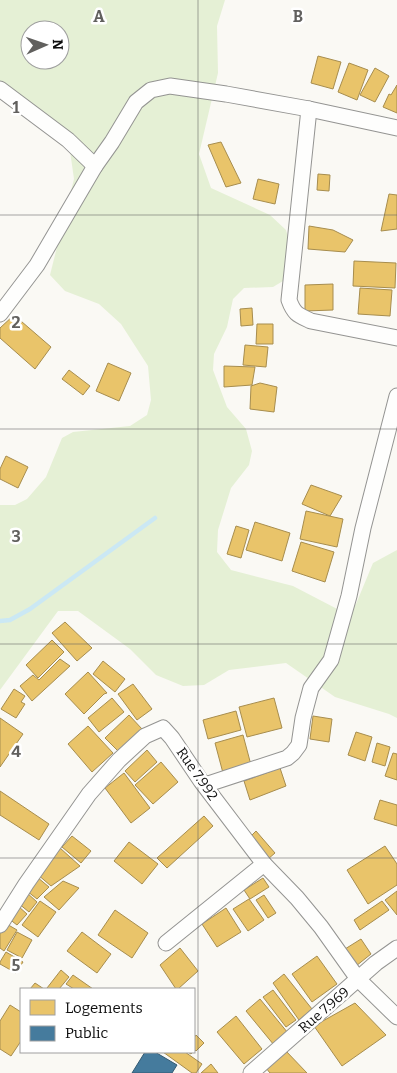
<svg xmlns="http://www.w3.org/2000/svg" width="397" height="1073" font-family="Bitter,serif">
	<style>
		.green { fill: #e5f0d5; fill-rule: evenodd }
		.homes { fill: #e9c46a; stroke: #a78d4e }
		.public { fill: #457b9d; stroke: #345a72 }
		.lines { fill: none; stroke-linecap: round; stroke-linejoin: round }
		.stream { stroke: #cbe8f4; stroke-width: 4.5 }
		.minor-casing { stroke: #949492; stroke-width: 17 }
		.minor { stroke: #fefefd; stroke-width: 15 }
		.grid { fill: none; stroke: #61605e; stroke-width: 1; stroke-opacity: 0.55 }
		.labels { text-anchor: middle; dominant-baseline: central; stroke-width: 5; stroke-linejoin: round; paint-order: stroke }
		.street-label { font-size: 14px; fill: #0e0e0e; stroke: #fff }
		.grid-label { font-size: 16px; text-anchor: middle; font-weight: bold; fill: #61605e; stroke: #fff; stroke-width: 5; stroke-linejoin: round; paint-order: stroke }
	</style>
	<rect width="100%" height="100%" fill="#faf9f4"/>
	<path class="green" d="M0 0H225L217 26 218 73 199 154 211 188 270 215 286 230 290 244 283 281 273 287 244 288 233 299 227 327 214 354 213 370 227 407 246 429 252 451 249 465 231 488 218 530 217 552 231 570 293 586 343 612 356 604 373 563 397 550V718L389 714 335 697 286 663 229 670 204 685 183 686 156 675 130 649 78 611H58L0 690V505H15L27 499 46 477 62 438 73 432 130 426 147 415 151 400 148 366 121 324 99 304 65 291 50 275 74 179 70 151 0 88ZM30 30H60V60H30Z"/>
	<g class="homes">
		<path d="M318 56 341 62 333 89 311 83Z"/>
		<path d="M349 63 368 70 357 100 338 92Z"/>
		<path d="M375 68 389 76 375 102 360 95Z"/>
		<path d="M397 85V113L383 107 389 94 391 95Z"/>
		<path d="M221 142 241 183 226 187 208 145Z"/>
		<path d="M318 174 330 175 329 191 317 190Z"/>
		<path d="M258 179 279 184 275 204 253 199Z"/>
		<path d="M389 194 397 195V229L381 231Z"/>
		<path d="M309 226 333 230 353 240 345 252 308 249Z"/>
		<path d="M354 261 396 263 395 288 353 286Z"/>
		<path d="M333 284V310L305 311V285Z"/>
		<path d="M360 288 392 290 390 316 358 314Z"/>
		<path d="M252 308 253 325 241 326 240 309Z"/>
		<path d="M14 315 51 347 35 369 0 338V328Z"/>
		<path d="M257 324H273V344H256Z"/>
		<path d="M245 345 268 347 266 367 243 365Z"/>
		<path d="M108 363 131 373 119 401 96 391Z"/>
		<path d="M224 366 255 367 252 385 224 387Z"/>
		<path d="M69 370 90 386 83 395 62 379Z"/>
		<path d="M260 383 277 387 274 412 250 409 251 386Z"/>
		<path d="M6 456 28 467 18 488 0 479V469Z"/>
		<path d="M311 485 342 496 330 516 302 504Z"/>
		<path d="M306 511 343 519 337 547 300 539Z"/>
		<path d="M255 522 290 533 282 561 246 550Z"/>
		<path d="M236 526 249 530 241 558 227 554Z"/>
		<path d="M301 542 334 552 325 582 292 571Z"/>
		<path d="M65 622 92 648 77 661 52 633Z"/>
		<path d="M52 640 64 652 38 678 26 665Z"/>
		<path d="M60 659 70 666 32 701 20 686 33 675 39 680Z"/>
		<path d="M103 661 125 679 115 692 93 674Z"/>
		<path d="M88 672 107 693 104 694 84 714 65 694Z"/>
		<path d="M133 684 152 709 137 720 118 694Z"/>
		<path d="M14 689 25 696 21 702 25 704 16 718 1 709Z"/>
		<path d="M112 698 124 712 99 732 88 718Z"/>
		<path d="M274 698 282 728 247 737 239 707Z"/>
		<path d="M236 711 241 730 208 739 203 720Z"/>
		<path d="M129 715 142 729 118 751 105 738Z"/>
		<path d="M313 716 332 719 329 742 310 739Z"/>
		<path d="M0 718 23 734 0 767Z"/>
		<path d="M88 726 113 753 92 772 68 744Z"/>
		<path d="M356 732 372 737 365 761 348 755Z"/>
		<path d="M243 735 251 765 223 773 215 743Z"/>
		<path d="M377 743 390 747 385 766 372 762Z"/>
		<path d="M147 750 157 762 135 782 125 771Z"/>
		<path d="M393 753 397 754V780L385 776Z"/>
		<path d="M161 762 178 782 153 804 135 785Z"/>
		<path d="M280 768 286 786 250 800 244 781Z"/>
		<path d="M124 773 150 808 131 823 105 788Z"/>
		<path d="M0 791 49 824 39 840 0 815Z"/>
		<path d="M380 800 397 805V826L374 819Z"/>
		<path d="M204 816 213 826 167 868 157 858Z"/>
		<path d="M256 831 275 853 268 859 251 836Z"/>
		<path d="M72 836 91 851 81 863 62 847Z"/>
		<path d="M129 842 158 864 142 884 114 861Z"/>
		<path d="M385 846 397 864V885L368 904 347 870Z"/>
		<path d="M60 848 80 866 51 886 37 874Z"/>
		<path d="M37 877 49 887 37 899 27 891Z"/>
		<path d="M263 878 269 887 250 899 244 890Z"/>
		<path d="M63 881 79 888 59 910 44 897Z"/>
		<path d="M397 891V915L385 900Z"/>
		<path d="M26 892 37 902 29 912 18 903Z"/>
		<path d="M264 895 276 913 268 918 256 900Z"/>
		<path d="M249 899 264 920 248 931 233 909Z"/>
		<path d="M40 901 56 912 38 937 22 925Z"/>
		<path d="M382 901 389 910 360 930 354 920Z"/>
		<path d="M18 906 27 914 17 925 8 918Z"/>
		<path d="M226 908 241 932 217 947 202 924Z"/>
		<path d="M115 910 148 933 132 958 98 935Z"/>
		<path d="M5 923 17 930 4 951 0 948V931Z"/>
		<path d="M17 932 32 940 22 958 7 950Z"/>
		<path d="M82 932 111 954 97 973 67 951Z"/>
		<path d="M361 939 371 954 356 966 345 949Z"/>
		<path d="M180 948 198 971 178 989H176L160 965Z"/>
		<path d="M6 952 23 962 16 973 0 964V962Z"/>
		<path d="M317 956 337 984 312 1002 292 974Z"/>
		<path d="M61 970 69 977 59 989H49L47 988Z"/>
		<path d="M284 974 312 1009 299 1020 273 983Z"/>
		<path d="M73 975 93 989H74L66 984Z"/>
		<path d="M35 983 44 989H30Z"/>
		<path d="M273 990 296 1020 286 1027 263 997Z"/>
		<path d="M260 999 288 1033 274 1045 246 1011Z"/>
		<path d="M355 1003 386 1035 342 1066 314 1026Z"/>
		<path d="M10 1005 21 1012V1041L11 1056 0 1049V1021Z"/>
		<path d="M236 1016 262 1049 244 1064 217 1032Z"/>
		<path d="M196 1035 204 1043 196 1051 195 1050 191 1054 188 1052H194V1038Z"/>
		<path d="M285 1050 307 1073H270L266 1068Z"/>
		<path d="M163 1052H185L202 1064 196 1073H192Z"/>
		<path d="M211 1064 218 1073H201Z"/>
	</g>
	<path class="public" d="M145 1052H155L177 1065 172 1073H132Z"/>
	<g class="lines">
		<path class="stream" d="M0 621 10 620 30 609 155 518"/>
		<g class="minor-casing">
			<g id="minor">
				<path d="M0 89 68 140 95 166 112 142 136 102 151 90 170 86 226 94 309 109 397 128"/>
				<path d="M309 109 289 300C294 314 298 315 311 321L397 338"/>
				<path d="M0 314 37 265 95 166"/>
				<path d="M205 785 287 758 293 753 299 745 303 718 311 688 331 660 349 596 363 528 397 396"/>
				<path d="M0 925 26 884 89 794 119 760 145 736 163 728 172 738 201 781 264 864 297 898 321 927 358 979 397 1017"/>
				<path d="M166 943 264 864"/>
				<path d="M251 1073 376 963 397 948"/>
			</g>
		</g>
		<use href="#minor" class="minor"/>
	</g>
	<path class="grid" d="M198 0V1073M0 215H397M0 429H397M0 644H397M0 858H397"/>
	<g class="labels">
		<g class="street-label">
			<text transform="translate(197 774) rotate(55)">Rue 7.992</text>
			<text transform="translate(324 1010) rotate(-41)">Rue 7.969</text>
		</g>
	</g>
	<g class="grid-label">
		<text x="99" y="22">A</text>
		<text x="298" y="22">B</text>
		<text x="16" y="113">1</text>
		<text x="16" y="328">2</text>
		<text x="16" y="542">3</text>
		<text x="16" y="757">4</text>
		<text x="16" y="971">5</text>
	</g>
	<rect x="20" y="988" width="175" height="65" fill="#ffffff" stroke="#9f9f9f"/>
	<rect x="30" y="1000" width="25" height="15" fill="#e9c46a" stroke="#9f9f9f"/>
	<text x="65" y="1013" font-size="15" fill="#0e0e0e">Logements</text>
	<rect x="30" y="1026" width="25" height="15" fill="#457b9d" stroke="#9f9f9f"/>
	<text x="65" y="1038" font-size="15" fill="#0e0e0e">Public</text>
	<g transform="translate(45 45) rotate(88)"><circle r="24" fill="#ffffff" stroke="#9f9f9f"/>
	<path d="M0-4L9 19L0 12L-9 19Z" fill="#61605e"/>
	<text y="-8" font-size="14" font-weight="bold" text-anchor="middle" fill="#0e0e0e">N</text>
	</g>
</svg>
